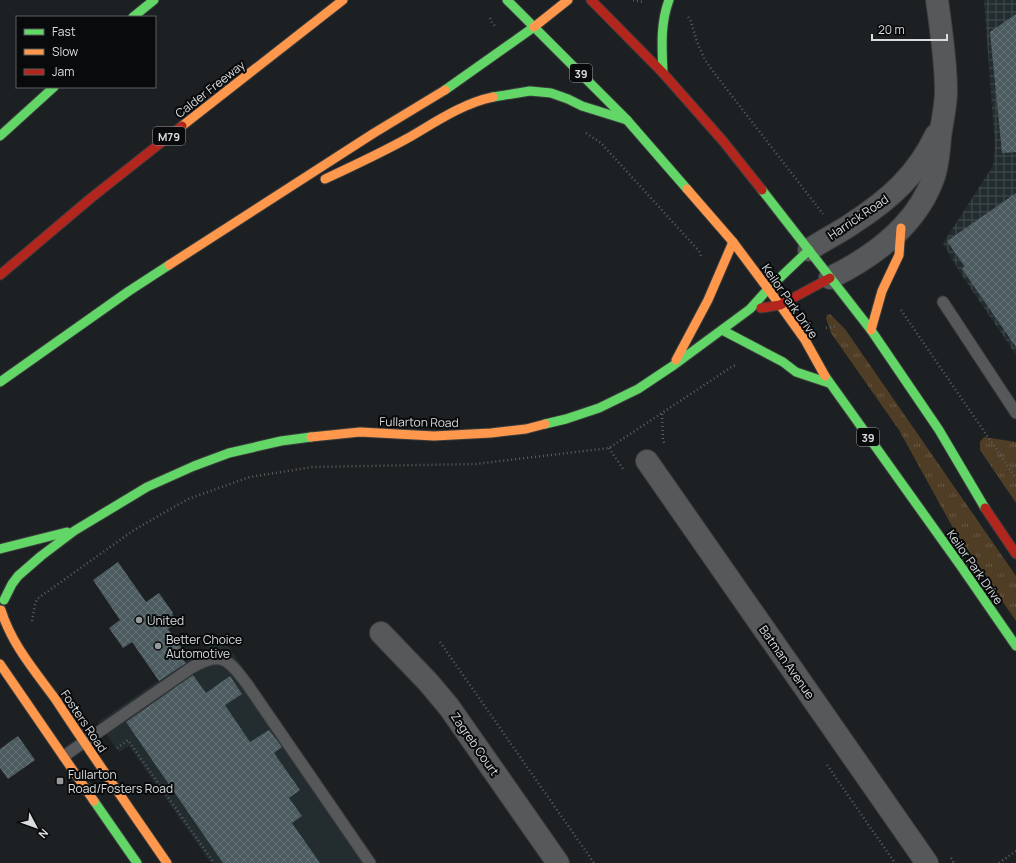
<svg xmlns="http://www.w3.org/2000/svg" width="1016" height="863" font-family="Manrope,sans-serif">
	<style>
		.built { fill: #232d30 }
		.industrial { fill: url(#industrial-grid) }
		.grass { fill: url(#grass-tufts) }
		.building { fill: url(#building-cross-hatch) }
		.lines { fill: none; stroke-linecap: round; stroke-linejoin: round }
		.lane-casing { stroke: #3a3c3d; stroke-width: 13 }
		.street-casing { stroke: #3a3c3d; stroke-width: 24 }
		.fast-casing { stroke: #3a3c3d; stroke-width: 11 }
		.slow-casing { stroke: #3a3c3d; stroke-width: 11 }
		.jam-casing { stroke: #3a3c3d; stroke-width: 11 }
		.path { stroke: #5d5f60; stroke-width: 2.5; stroke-dasharray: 1 3; stroke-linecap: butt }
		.lane { stroke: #565859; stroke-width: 11 }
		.street { stroke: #565859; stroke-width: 22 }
		.fast { stroke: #63d668; stroke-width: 9 }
		.slow { stroke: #ff974d; stroke-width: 9 }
		.jam { stroke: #b3261e; stroke-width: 9 }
		.poi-dot { fill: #989b9c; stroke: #080a0b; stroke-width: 1.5 }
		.labels { text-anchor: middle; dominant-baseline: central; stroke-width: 4; stroke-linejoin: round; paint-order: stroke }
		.shield { fill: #080a0b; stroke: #9b9e9f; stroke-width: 1 }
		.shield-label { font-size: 11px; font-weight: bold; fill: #daddde }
		.street-label { font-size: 12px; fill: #daddde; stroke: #080a0b }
		.poi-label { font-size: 12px; fill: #daddde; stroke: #080a0b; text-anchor: start }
	</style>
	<defs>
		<pattern id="industrial-grid" width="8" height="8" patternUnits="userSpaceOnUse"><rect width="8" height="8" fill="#232d30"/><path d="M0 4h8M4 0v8" fill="none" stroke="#424b4e"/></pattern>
		<pattern id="grass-tufts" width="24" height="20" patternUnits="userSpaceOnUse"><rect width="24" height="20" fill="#4f3e25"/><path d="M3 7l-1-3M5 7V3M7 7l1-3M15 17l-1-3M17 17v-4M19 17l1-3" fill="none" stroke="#685944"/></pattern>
		<pattern id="building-cross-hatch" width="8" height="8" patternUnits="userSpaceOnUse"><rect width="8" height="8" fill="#4b5b60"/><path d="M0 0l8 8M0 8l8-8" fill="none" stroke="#647276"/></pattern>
	</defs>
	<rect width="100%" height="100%" fill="#1d2022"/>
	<path class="built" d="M222 637 376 863H211L129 746 119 752 98 722Z"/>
	<path class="industrial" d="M984 0H1016V355L959 271 943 243 993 166 995 147Z"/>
	<g class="grass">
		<path d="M830 314 845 329 1016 576V621L958 537 899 430 831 333 826 318 827 315Z"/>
		<path d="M984 437 1016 442V503L980 450V442Z"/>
	</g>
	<g class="building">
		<path d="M1016 14V152L1002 153 990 32Z"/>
		<path d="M1016 193V347L962 269 965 267 947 241Z"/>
		<path d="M118 562 146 602 159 593 173 613 172 614 178 622 168 629 184 651 179 654 186 663 159 681 132 642 123 648 109 628 120 620 93 580Z"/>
		<path d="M193 675 206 693 230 676 242 694 225 705 250 742 269 730 282 747 274 753 300 790 289 798 302 816 292 823 320 863H223L126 722Z"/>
		<path d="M18 736 35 760 8 779 0 768V749Z"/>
	</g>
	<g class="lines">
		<g class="lane-casing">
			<g id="lane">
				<path d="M943 302 1016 413"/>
				<path d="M64 756 191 668C221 650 228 659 247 684L370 863"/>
			</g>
		</g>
		<g class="street-casing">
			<g id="street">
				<path d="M809 250C823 240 839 233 853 223 890 199 917 175 936 135"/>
				<path d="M830 278C873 257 916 225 933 179 938 166 939 150 940 137 942 122 946 106 946 91 946 61 941 30 937 0"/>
				<path d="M647 461 927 863"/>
				<path d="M381 633 428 682 449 707 558 863"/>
			</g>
		</g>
		<g class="fast-casing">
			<g id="fast">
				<path d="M507 0 627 120 687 189"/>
				<path d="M133 17 154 0"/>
				<path d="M663 73C662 48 660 24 669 0"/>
				<path d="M445 90 534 27"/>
				<path d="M493 97 530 91 551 93 568 99 582 106 627 120"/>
				<path d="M0 136 54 87"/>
				<path d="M762 190 871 330 939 430 985 508"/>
				<path d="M722 330 783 362 796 372 829 383"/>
				<path d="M825 376 960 565 1016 646"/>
				<path d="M0 382 129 291 169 265"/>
				<path d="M545 424 566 419 599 408 638 389 674 365 750 309 768 289 809 250"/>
				<path d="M0 549 67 532"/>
				<path d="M4 600 12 584 18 576 41 556 74 531 147 487 194 466 229 453 281 441 311 437"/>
				<path d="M94 801 137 863"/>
			</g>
		</g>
		<g class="slow-casing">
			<g id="slow">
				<path d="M534 27 568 0"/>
				<path d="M182 126 343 0"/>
				<path d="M325 179C353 166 381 153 408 138 434 123 463 103 493 97"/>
				<path d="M687 189 733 242 780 305 805 340 825 376"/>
				<path d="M169 265 374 133 445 90"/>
				<path d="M871 330 882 291 899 255 901 228"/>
				<path d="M676 360 708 300 733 242"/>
				<path d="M311 437 360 432 434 436 491 433 526 429 545 424"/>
				<path d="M1 610C12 645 35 671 56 700 92 755 130 809 167 863"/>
				<path d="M0 664 94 801"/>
			</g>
		</g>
		<g class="jam-casing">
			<g id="jam">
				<path d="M591 0 663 73 723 141 762 190"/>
				<path d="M0 275 91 198 182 126"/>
				<path d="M761 308 780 305 830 278"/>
				<path d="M985 508 1016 554"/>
			</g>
		</g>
		<g class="path">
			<path d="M633 0 643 2"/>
			<path d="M688 17 691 21 697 42 705 60 715 74 823 214"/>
			<path d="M490 18 492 23 496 27"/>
			<path d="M586 133 601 143 699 251 701 256"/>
			<path d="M901 310 1016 478"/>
			<path d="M826 328 838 326"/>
			<path d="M662 414 663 441 665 444"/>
			<path d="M609 448 623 469"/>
			<path d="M32 621 35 604 37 599 134 530 188 499 250 477 313 467 476 464 609 448 733 366 737 365"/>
			<path d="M440 642 594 863"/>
			<path d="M117 748 128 740 214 863"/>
			<path d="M827 765 895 863"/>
			<path d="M951 858 954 863"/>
			<path d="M999 863 1016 851"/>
		</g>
		<use href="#lane" class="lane"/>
		<use href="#street" class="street"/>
		<use href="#fast" class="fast"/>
		<use href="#slow" class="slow"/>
		<use href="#jam" class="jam"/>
	</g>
	<g class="poi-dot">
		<circle cx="139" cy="620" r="4"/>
		<circle cx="158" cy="646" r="4"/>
		<rect x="56" y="777" width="8" height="8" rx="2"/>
	</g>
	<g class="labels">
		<g class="shield">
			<rect x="570" y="64" width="22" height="18" rx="3"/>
			<rect x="153" y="127" width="32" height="18" rx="3"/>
			<rect x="857" y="428" width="22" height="18" rx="3"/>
		</g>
		<g class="shield-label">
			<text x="581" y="73">39</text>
			<text x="169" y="136">M79</text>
			<text x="868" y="437">39</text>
		</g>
		<g class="street-label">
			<text transform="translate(210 89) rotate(-38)">Calder Freeway</text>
			<text transform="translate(858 217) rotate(-34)">Harrick Road</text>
			<text transform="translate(790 301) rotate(55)">Keilor Park Drive</text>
			<text transform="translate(419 422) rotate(1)">Fullarton Road</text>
			<text transform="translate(975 567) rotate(55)">Keilor Park Drive</text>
			<text transform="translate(787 662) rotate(55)">Batman Avenue</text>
			<text transform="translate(84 721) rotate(56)">Fosters Road</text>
			<text transform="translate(475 744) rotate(55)">Zagreb Court</text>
		</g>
		<g class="poi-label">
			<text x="147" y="620">United</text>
			<text x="166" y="639">Better Choice<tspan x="166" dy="14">Automotive</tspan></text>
			<text x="68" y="774">Fullarton<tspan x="68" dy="14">Road/Fosters Road</tspan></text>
		</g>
	</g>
	<rect x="16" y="16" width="140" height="72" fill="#080a0b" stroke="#5c5e5f"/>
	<rect x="24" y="29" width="20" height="6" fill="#63d668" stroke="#5c5e5f"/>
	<text x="52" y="36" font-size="12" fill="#daddde">Fast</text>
	<rect x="24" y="49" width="20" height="6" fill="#ff974d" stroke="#5c5e5f"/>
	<text x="52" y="56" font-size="12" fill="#daddde">Slow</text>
	<rect x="24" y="69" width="20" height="6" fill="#b3261e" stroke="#5c5e5f"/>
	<text x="52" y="76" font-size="12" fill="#daddde">Jam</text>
	<g transform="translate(36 827) rotate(131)" stroke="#080a0b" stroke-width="3" paint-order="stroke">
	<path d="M0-3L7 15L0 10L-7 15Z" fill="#daddde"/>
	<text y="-6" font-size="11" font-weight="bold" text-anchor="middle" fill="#daddde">N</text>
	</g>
	<path d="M872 34v6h75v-6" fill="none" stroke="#daddde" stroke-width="2"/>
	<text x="878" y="34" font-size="12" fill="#daddde" stroke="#080a0b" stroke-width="3" paint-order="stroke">20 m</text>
</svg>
